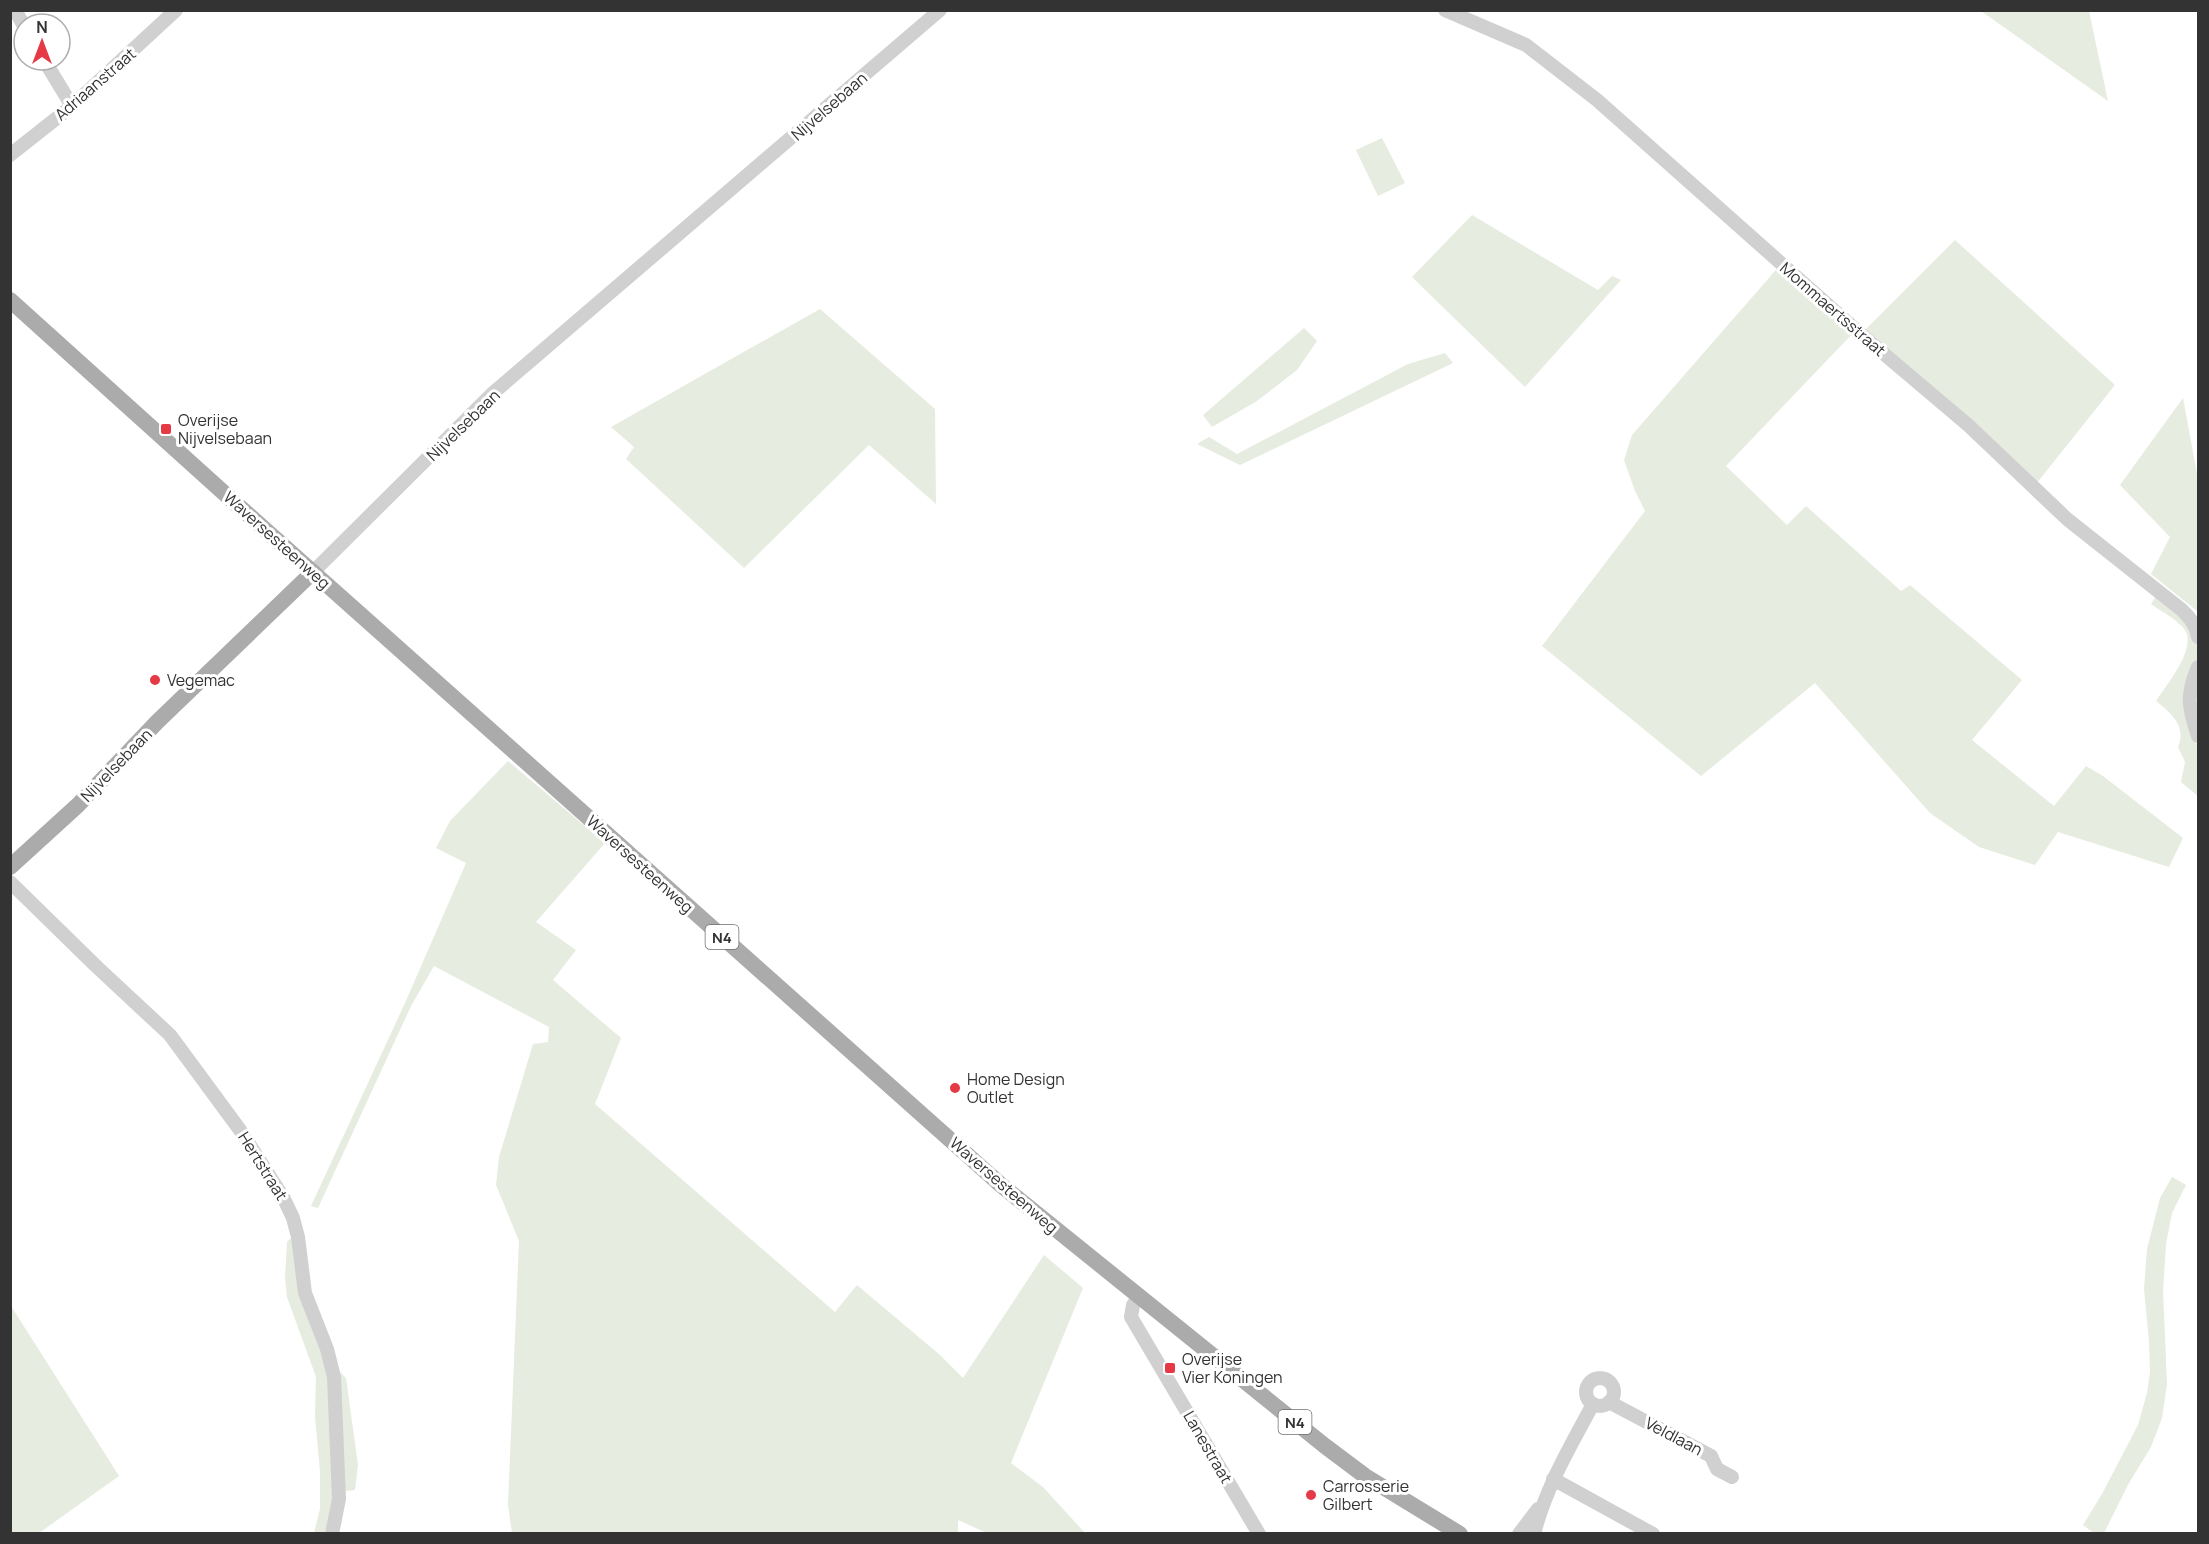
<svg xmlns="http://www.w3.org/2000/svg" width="2209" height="1544" font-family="Manrope,sans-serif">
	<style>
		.green { fill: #e6ecdf }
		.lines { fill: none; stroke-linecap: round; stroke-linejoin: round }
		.minor { stroke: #d0d0d0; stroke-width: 14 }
		.major { stroke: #ababab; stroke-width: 16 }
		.poi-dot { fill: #e63946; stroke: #fff; stroke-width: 2 }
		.labels { text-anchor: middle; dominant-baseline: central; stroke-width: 6; stroke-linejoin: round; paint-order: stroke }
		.shield { fill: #fff; stroke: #707070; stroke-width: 1.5 }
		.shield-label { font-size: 15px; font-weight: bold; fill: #333 }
		.street-label { font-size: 16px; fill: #333; stroke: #fff }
		.poi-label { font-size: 16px; fill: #333; stroke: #fff; text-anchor: start }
	</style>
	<rect width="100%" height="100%" fill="#fff"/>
	<g class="green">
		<path d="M1981 11H2089L2108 101Z"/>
		<path d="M1382 138 1405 183 1378 196 1356 150Z"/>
		<path d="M1472 215 1598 290 1612 276 1621 280 1525 387 1412 277Z"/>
		<path d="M1955 240 2115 385 2036 484 1864 331Z"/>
		<path d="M1781 264 1856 330 1726 466 1787 525 1806 506 1901 591 1910 585 2022 680 1972 740 2054 806 2086 766 2103 776 2183 838 2169 867 2058 832 2035 865 1979 847 1930 813 1815 683 1701 776 1542 646 1645 511 1635 491 1624 460 1632 435Z"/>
		<path d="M820 309 935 409 936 504 869 445 744 568 626 459 634 447 611 427Z"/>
		<path d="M1304 328 1317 341 1297 370 1257 401 1212 427 1203 415Z"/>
		<path d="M1445 353 1453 363 1240 465 1197 444 1209 437 1237 454 1408 364Z"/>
		<path d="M2183 398 2198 479 2197 611 2151 574 2170 537 2120 485Z"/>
		<path d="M2159 591 2197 629 2198 654 2191 726 2198 749V796L2181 782 2185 762 2178 747C2187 726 2171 713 2156 701 2166 685 2197 649 2185 630 2177 619 2162 612 2151 604Z"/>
		<path d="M508 761 605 843 536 922 576 950 553 980 621 1038 595 1104 835 1312 857 1285 940 1355 963 1378 1044 1255 1083 1288 1011 1463 1043 1487 1085 1533H987L958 1520V1534L512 1533 508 1505 519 1241 496 1185 499 1157 533 1044 548 1042 549 1027 434 966 411 1006 318 1208 311 1206 405 1003 466 863 436 848 450 821Z"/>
		<path d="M2172 1177 2186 1185 2172 1213 2166 1244 2163 1291 2167 1384 2162 1418 2151 1447 2129 1483 2104 1533H2094L2083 1525 2102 1494 2138 1425 2147 1393 2150 1372 2149 1341 2144 1289 2147 1249 2160 1198Z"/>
		<path d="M293 1236 328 1363 336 1490 327 1533H314L320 1509V1472L315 1416 316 1377 287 1297 285 1277 287 1242Z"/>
		<path d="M11 1306 119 1476 39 1533H11Z"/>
		<path d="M340 1372 346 1378 358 1465 355 1490 346 1491 343 1481Z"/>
	</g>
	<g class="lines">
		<g class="minor">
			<path d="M15 10 24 26"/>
			<path d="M1445 10 1526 45 1597 100 1864 337 1968 425 2067 519 2182 610C2190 618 2196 625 2198 637"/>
			<path d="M44 60 72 106"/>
			<path d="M10 155 72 106 176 10"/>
			<path d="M313 572 493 393 940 10"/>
			<path d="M2198 667C2186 695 2188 707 2198 736"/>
			<path d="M10 882 97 967 170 1035 240 1130 283 1197 293 1218 298 1237 305 1293 327 1349 334 1377 339 1499 332 1534"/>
			<path d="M1139 1297 1133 1305 1131 1317 1259 1534"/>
			<circle cx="1600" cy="1392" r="14"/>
			<path d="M1609 1402 1711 1456 1717 1469 1732 1477"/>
			<path d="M1553 1479 1653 1534"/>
			<path d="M1519 1534 1538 1509"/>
			<path d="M1534 1534C1546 1487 1570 1447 1593 1404"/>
		</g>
		<g class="major">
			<path d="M10 300 224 493 1001 1185 1325 1446 1365 1476 1460 1534"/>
			<path d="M10 867 78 805 157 722 313 572"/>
		</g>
	</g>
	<g class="poi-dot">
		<rect x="160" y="423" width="12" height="12" rx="3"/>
		<circle cx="155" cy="680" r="6"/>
		<circle cx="955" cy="1088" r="6"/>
		<rect x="1164" y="1362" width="12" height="12" rx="3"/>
		<circle cx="1311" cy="1495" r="6"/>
	</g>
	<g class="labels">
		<g class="shield">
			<rect x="705.5" y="925" width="33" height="24" rx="4.5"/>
			<rect x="1278.5" y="1410" width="33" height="24" rx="4.5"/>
		</g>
		<g class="shield-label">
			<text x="722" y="937">N4</text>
			<text x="1295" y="1422">N4</text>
		</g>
		<g class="street-label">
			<text transform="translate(95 84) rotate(-41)">Adriaanstraat</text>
			<text transform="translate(829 106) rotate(-41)">Nijvelsebaan</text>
			<text transform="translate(1833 309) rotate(41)">Mommaertsstraat</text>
			<text transform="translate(463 425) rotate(-44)">Nijvelsebaan</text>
			<text transform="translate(277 540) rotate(42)">Waversesteenweg</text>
			<text transform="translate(116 765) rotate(-46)">Nijvelsebaan</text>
			<text transform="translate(640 864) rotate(42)">Waversesteenweg</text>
			<text transform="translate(263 1166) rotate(58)">Hertstraat</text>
			<text transform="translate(1004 1185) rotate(41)">Waversesteenweg</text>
			<text transform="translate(1674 1436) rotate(28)">Veldlaan</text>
			<text transform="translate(1208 1447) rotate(60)">Lanestraat</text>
		</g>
		<g class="poi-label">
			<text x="178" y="420">Overijse<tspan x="178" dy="18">Nijvelsebaan</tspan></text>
			<text x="167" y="680">Vegemac</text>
			<text x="967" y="1079">Home Design<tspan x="967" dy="18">Outlet</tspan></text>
			<text x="1182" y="1359">Overijse<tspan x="1182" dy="18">Vier Koningen</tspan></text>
			<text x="1323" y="1486">Carrosserie<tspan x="1323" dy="18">Gilbert</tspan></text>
		</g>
	</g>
	<rect width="2209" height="1544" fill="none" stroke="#333333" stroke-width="24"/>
	<g transform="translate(42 42)"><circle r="28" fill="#ffffff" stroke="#adadad" stroke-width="1.5"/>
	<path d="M0-4.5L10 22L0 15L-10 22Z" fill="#e63946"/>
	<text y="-9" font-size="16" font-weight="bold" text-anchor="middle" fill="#333333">N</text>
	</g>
</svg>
